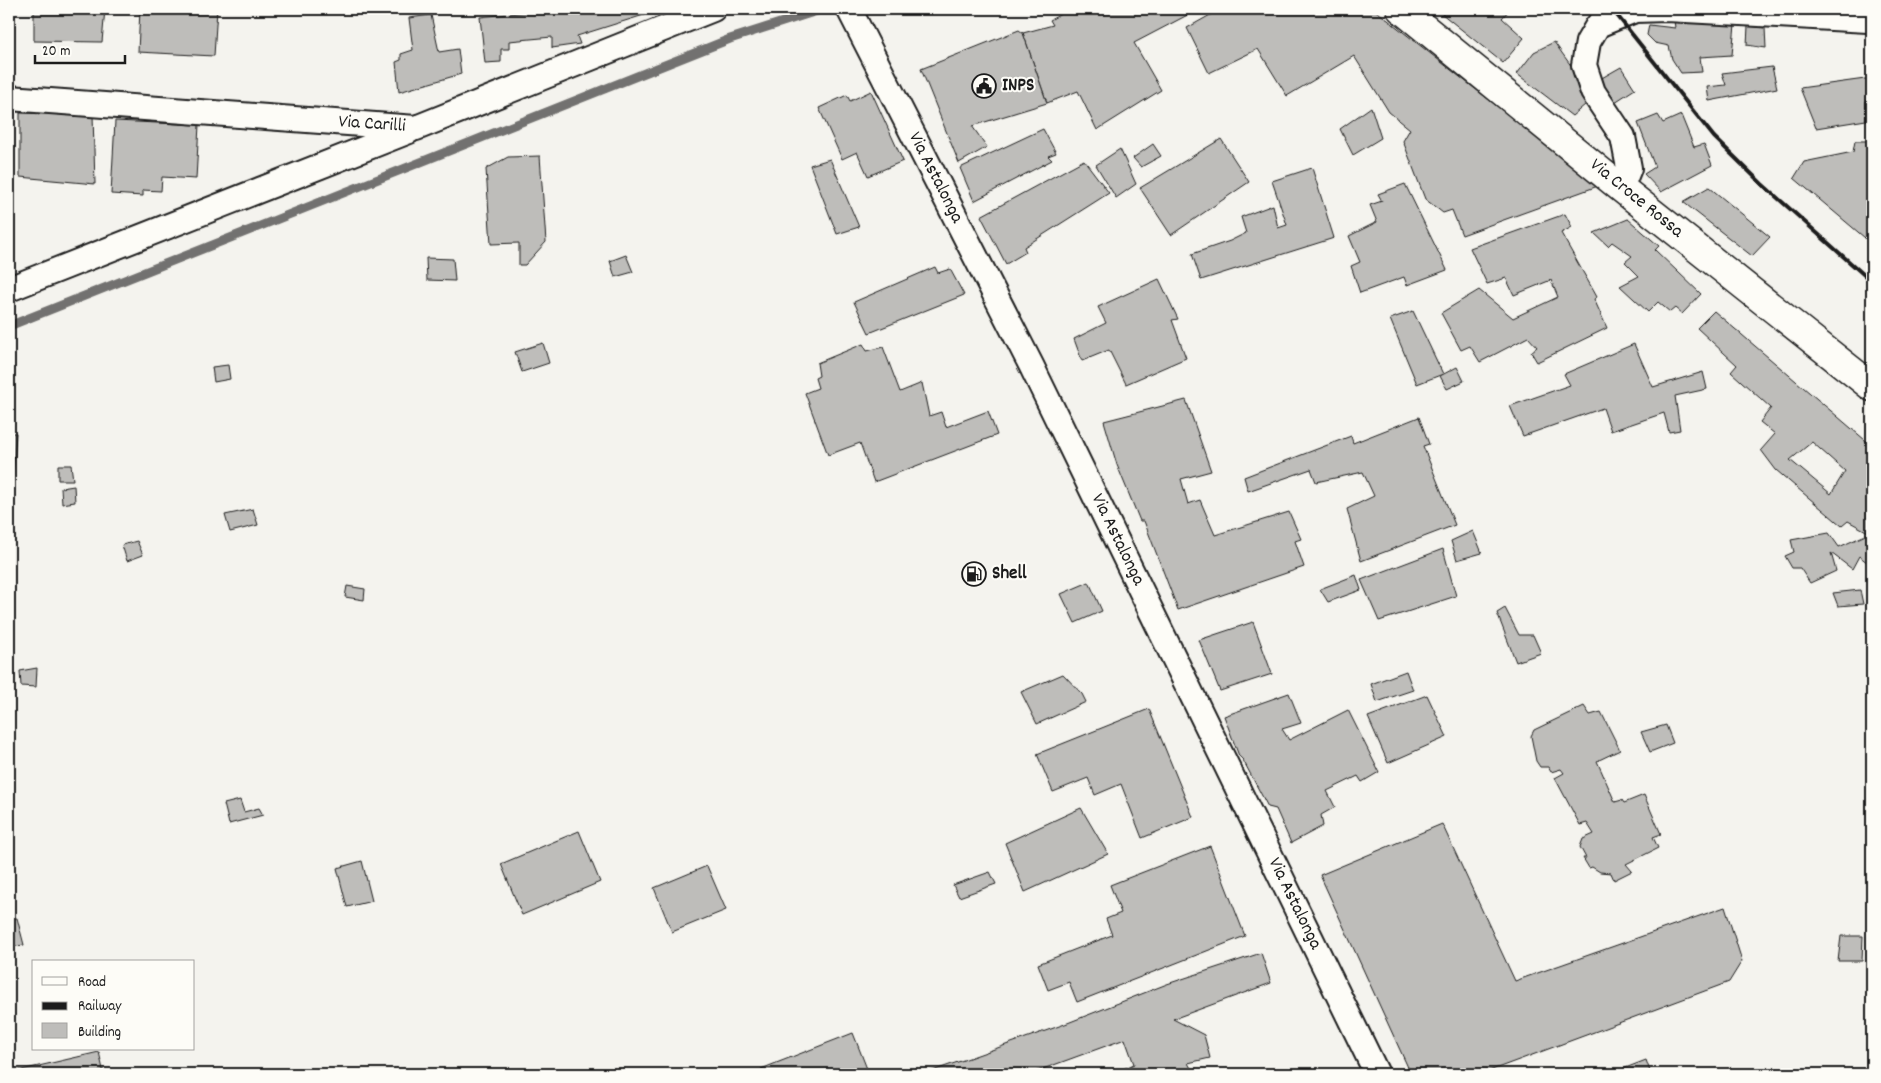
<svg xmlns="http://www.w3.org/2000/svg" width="1881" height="1083" font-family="Dekko,sans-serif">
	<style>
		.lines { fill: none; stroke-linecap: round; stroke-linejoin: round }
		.stream { stroke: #72716f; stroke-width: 9 }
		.building { fill: #bebdba; stroke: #1c1c1c; fill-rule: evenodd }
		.minor-casing { stroke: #1c1c1c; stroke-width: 28 }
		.secondary-casing { stroke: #1c1c1c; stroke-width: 31 }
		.minor { stroke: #fdfcf7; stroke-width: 24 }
		.secondary { stroke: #fdfcf7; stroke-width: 28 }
		.rail { stroke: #1c1c1c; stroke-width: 4 }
		.labels { text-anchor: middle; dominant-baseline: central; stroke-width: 4; stroke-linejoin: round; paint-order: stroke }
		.poi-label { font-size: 19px; font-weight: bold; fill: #1c1c1c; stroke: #fdfcf7; text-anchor: start }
		.street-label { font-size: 19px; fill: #1c1c1c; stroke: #fdfcf7 }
	</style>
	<rect width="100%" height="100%" fill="#f4f3ee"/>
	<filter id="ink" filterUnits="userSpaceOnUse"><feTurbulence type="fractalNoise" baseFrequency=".02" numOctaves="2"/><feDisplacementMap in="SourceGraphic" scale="10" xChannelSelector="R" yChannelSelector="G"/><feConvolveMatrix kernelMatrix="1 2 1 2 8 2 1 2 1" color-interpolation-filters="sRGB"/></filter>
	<g filter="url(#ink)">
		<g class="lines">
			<path class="stream" d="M9 326 730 39 820 10"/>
		</g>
		<g class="building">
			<path d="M34 9H105L102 42 34 41Z"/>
			<path d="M140 9H217L214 56 138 52Z"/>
			<path d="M556 9H663L577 36 580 44 552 48V37L509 41V49H501V62L485 63 480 17Z"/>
			<path d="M1070 9H1199L1134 43 1161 90 1097 130 1078 91 1047 103 1023 33 1053 25 1050 20Z"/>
			<path d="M1221 9H1374L1598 186 1462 235 1452 210 1443 213 1425 199 1403 141 1410 129 1389 112 1354 56 1287 96 1258 49 1209 73 1187 28Z"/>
			<path d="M1436 9H1510L1502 18 1524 38 1503 63Z"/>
			<path d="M431 15 439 52 458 49 461 74 399 92 396 62 401 60V54L413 50 409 18Z"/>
			<path d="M1674 20 1735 24 1732 55 1700 57 1702 72 1681 73 1672 59 1669 46 1655 43 1647 35 1649 25 1675 28Z"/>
			<path d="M1748 26 1765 28 1766 48 1747 45Z"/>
			<path d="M1019 30 1023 33 1047 103 972 126 987 147 959 163 921 69Z"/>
			<path d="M1554 42 1577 74 1573 77 1592 99 1572 116 1517 74 1534 52Z"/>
			<path d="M1621 67 1635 89 1615 102 1600 79Z"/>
			<path d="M1772 67 1777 88 1709 101 1707 87 1726 85 1722 73Z"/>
			<path d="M1865 79H1872V101H1866V120L1816 128 1800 88Z"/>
			<path d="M871 91 903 161 868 176 857 152 842 159 819 108 847 95 850 101Z"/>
			<path d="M1371 107 1381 138 1353 155 1340 129Z"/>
			<path d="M20 113 93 115 95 184 20 177Z"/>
			<path d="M1658 115 1663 123 1681 115 1694 147 1704 144 1712 165 1661 192 1644 174 1655 167 1638 123Z"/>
			<path d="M115 121 199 125 196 179 162 177 161 191 143 190V196L111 194Z"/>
			<path d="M1043 129 1056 153 1048 156 1052 160 974 201 960 168Z"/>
			<path d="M1221 139 1249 182 1171 235 1140 188Z"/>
			<path d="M1855 141H1872L1871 243 1794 178 1804 162 1853 152Z"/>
			<path d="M1153 144 1161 156 1141 167 1133 158Z"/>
			<path d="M1120 149 1136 184 1116 198 1096 165Z"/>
			<path d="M540 156 546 242 525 265H519V243L491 244 486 169 508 157Z"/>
			<path d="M830 159 859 227 837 234 810 165Z"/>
			<path d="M1084 160 1109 193 1024 247 1026 252 1006 264 981 216Z"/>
			<path d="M1312 168 1334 238 1201 280 1192 254 1230 241 1246 233 1241 217 1273 205 1278 228 1287 225 1272 181Z"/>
			<path d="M1405 184 1447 270 1407 285 1404 277 1360 293 1351 266 1360 262 1349 236 1377 222 1370 205 1382 201 1378 194Z"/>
			<path d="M1709 187 1770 237 1752 256 1683 202Z"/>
			<path d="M9 201 14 202 9 230Z"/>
			<path d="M1565 214 1572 227 1561 233 1597 297 1594 299 1607 328 1537 362 1531 352 1537 347 1528 337 1480 362 1470 346 1461 350 1441 313 1479 290 1513 318 1558 297 1551 280 1514 295 1506 278 1487 284 1470 248Z"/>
			<path d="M1628 219 1659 246 1655 250 1701 294 1682 314 1675 308 1670 312 1658 302 1648 312 1620 286 1639 276 1625 262 1632 256 1612 242 1608 246 1594 233Z"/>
			<path d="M626 255 633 272 615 277 610 261Z"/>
			<path d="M426 258 453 259 455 281 427 280Z"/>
			<path d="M935 267 938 273 950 269 964 295 869 333 854 302Z"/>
			<path d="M1159 279 1178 319 1172 320 1186 358 1126 384 1109 350 1082 361 1074 339 1106 323 1098 307Z"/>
			<path d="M1413 311 1443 374 1417 384 1390 319Z"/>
			<path d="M1714 311 1872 446V566L1859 556 1852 569 1831 553 1836 571 1810 583 1800 568H1792L1785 556 1794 552 1791 540 1829 533 1839 547 1870 533 1848 521 1842 526 1776 470 1761 450 1775 434 1760 422 1771 408 1731 372 1737 365 1697 328ZM1812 442 1845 471 1831 494 1790 460Z"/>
			<path d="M543 343 549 363 522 372 515 352Z"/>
			<path d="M863 344 867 351 883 347 900 392 922 383 929 416 941 412 946 427 988 411 997 435 874 482 860 443 828 455 805 393 818 388 815 378 819 376 817 363Z"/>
			<path d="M1634 344 1653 387 1703 372 1707 389 1675 396 1680 430 1669 432 1664 413 1611 431 1603 408 1523 436 1510 406 1570 385 1564 374Z"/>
			<path d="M228 365 230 379 214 382 212 367Z"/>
			<path d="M1457 367 1464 381 1447 389 1440 376Z"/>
			<path d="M1186 400 1211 471 1181 479 1188 504 1200 500 1215 535 1289 512 1301 539 1295 541 1304 567 1178 610 1144 521H1140L1117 465 1104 421Z"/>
			<path d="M1419 417 1429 444 1423 446 1455 525 1361 561 1347 509 1374 496 1363 472 1316 482 1311 469 1248 491 1244 477 1351 436 1353 443Z"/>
			<path d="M9 433H16L13 478H9Z"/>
			<path d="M58 465H71L73 480H58Z"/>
			<path d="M74 486 75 502 62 504 61 488Z"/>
			<path d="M253 509 258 525 230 532 225 515Z"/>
			<path d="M1473 531 1482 553 1457 560 1451 541Z"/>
			<path d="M137 541 143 555 127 561 122 545Z"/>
			<path d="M1443 549 1456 596 1379 621 1361 580Z"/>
			<path d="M1356 575 1361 590 1328 602 1320 589Z"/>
			<path d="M1089 582 1102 611 1075 623 1061 594Z"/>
			<path d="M347 586 365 589 364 600 345 597Z"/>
			<path d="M1860 590 1863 604 1838 606 1833 593Z"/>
			<path d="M1505 608 1519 635H1533L1541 653 1516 662 1497 613Z"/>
			<path d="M1253 622 1272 674 1220 691 1199 640Z"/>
			<path d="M37 668 36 687 21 686 20 671Z"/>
			<path d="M1406 671 1413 690 1377 702 1371 684Z"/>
			<path d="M1063 674 1082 694 1086 702 1037 724 1021 692Z"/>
			<path d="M1289 693 1301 723 1282 729 1289 740 1348 710 1379 772 1362 782 1358 776 1327 791 1335 807 1321 815 1323 826 1291 843 1276 809 1268 807 1243 760 1239 756 1224 716Z"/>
			<path d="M1427 695 1447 737 1388 763 1368 717Z"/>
			<path d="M1584 706 1590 715 1601 712 1620 750 1597 761 1615 802 1622 800 1624 803 1644 795 1661 834 1653 837 1658 848 1626 864 1632 871 1614 880 1611 873 1600 872 1592 867 1589 868 1583 858H1586L1580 847 1583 839 1594 834 1587 823 1580 825 1555 778 1564 773 1561 769 1551 772 1548 767H1540L1536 761 1531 736 1534 730Z"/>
			<path d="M1149 709 1193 817 1142 838 1121 784 1095 795 1088 778 1053 792 1037 754Z"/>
			<path d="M1666 725 1673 743 1650 752 1641 732Z"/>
			<path d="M240 800 244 812 259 808 263 815 229 824 224 804Z"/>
			<path d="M1081 808 1108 854 1025 892 1005 843Z"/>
			<path d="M1442 824 1515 981 1725 907 1742 961 1729 982 1481 1074H1411L1320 875Z"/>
			<path d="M579 831 600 882 522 915 501 864Z"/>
			<path d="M1210 846 1245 936 1077 1002 1069 982 1048 990 1038 964 1112 935 1106 919 1121 913 1110 885Z"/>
			<path d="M362 861 372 901 347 907 337 868Z"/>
			<path d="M707 866 726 910 672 932 654 888Z"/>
			<path d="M990 872 996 884 959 897 953 885Z"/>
			<path d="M17 918 24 945 9 947V919Z"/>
			<path d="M1841 936H1863L1862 961H1838Z"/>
			<path d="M1261 953 1271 983 1173 1019 1204 1035 1210 1058 1188 1063 1193 1072 1187 1074H1112L1134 1064 1125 1039 1029 1074H924L1065 1024 1167 984Z"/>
			<path d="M853 1033 869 1074H764L761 1069Z"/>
			<path d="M99 1052 104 1074H14L13 1072Z"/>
			<path d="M1646 1060 1651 1074H1610Z"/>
		</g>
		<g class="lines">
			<g class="minor-casing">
				<g id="minor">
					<path d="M849 9 1031 365 1377 1074"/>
					<path d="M9 98 416 128 713 9"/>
					<path d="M1621 188 1629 168 1623 137 1593 92 1584 65 1588 42 1598 25 1635 10 1667 9 1868 20 1872 19"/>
					<path d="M9 289 409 131"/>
				</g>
			</g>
			<g class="secondary-casing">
				<path id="secondary" d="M1401 9 1621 188 1872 387"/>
			</g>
			<use href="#minor" class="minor"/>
			<use href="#secondary" class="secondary"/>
			<path class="rail" d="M1612 9 1714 137 1762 184 1872 282"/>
		</g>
	</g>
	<defs>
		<g id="civic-ring" transform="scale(1.25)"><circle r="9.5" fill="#fdfcf7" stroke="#1c1c1c" stroke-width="1.5"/><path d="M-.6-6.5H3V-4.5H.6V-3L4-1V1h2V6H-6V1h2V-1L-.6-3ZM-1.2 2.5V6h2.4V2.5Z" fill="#1c1c1c"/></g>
		<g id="fuel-ring" transform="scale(1.25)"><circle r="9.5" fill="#fdfcf7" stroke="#1c1c1c" stroke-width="1.5"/><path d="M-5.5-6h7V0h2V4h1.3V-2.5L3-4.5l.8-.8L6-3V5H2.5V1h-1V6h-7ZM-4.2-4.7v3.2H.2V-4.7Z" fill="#1c1c1c"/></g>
	</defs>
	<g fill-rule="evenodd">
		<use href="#civic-ring" x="984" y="86"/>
		<use href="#fuel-ring" x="974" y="574"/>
	</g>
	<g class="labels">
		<g class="poi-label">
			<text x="1002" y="86">INPS</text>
			<text x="992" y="574">Shell</text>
		</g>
		<g class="street-label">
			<text transform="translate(372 125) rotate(4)">Via Carilli</text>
			<text transform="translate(935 178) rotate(63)">Via Astalonga</text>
			<text transform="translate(1636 199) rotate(39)">Via Croce Rossa</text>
			<text transform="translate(1117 540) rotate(64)">Via Astalonga</text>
			<text transform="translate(1294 904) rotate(64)">Via Astalonga</text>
		</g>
	</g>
	<rect width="1881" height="1083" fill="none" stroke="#fdfcf7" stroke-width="30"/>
	<rect x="15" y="15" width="1851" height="1053" fill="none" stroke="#1c1c1c" stroke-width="2" filter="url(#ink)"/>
	<rect x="32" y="960" width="162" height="90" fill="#fdfcf7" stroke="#a3a29f"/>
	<rect x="42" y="977" width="25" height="8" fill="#fdfcf7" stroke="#a3a29f"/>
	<text x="78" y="986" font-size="15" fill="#1c1c1c">Road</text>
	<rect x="42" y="1002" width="25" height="8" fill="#1c1c1c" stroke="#a3a29f"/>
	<text x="78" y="1010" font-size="15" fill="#1c1c1c">Railway</text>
	<rect x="42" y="1023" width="25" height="15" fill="#bebdba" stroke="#a3a29f"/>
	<text x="78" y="1036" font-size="15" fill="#1c1c1c">Building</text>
	<path d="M35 55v8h90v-8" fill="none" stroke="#1c1c1c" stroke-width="2.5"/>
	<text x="42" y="55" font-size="15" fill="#1c1c1c" stroke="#fdfcf7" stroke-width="4" paint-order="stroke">20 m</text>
</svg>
